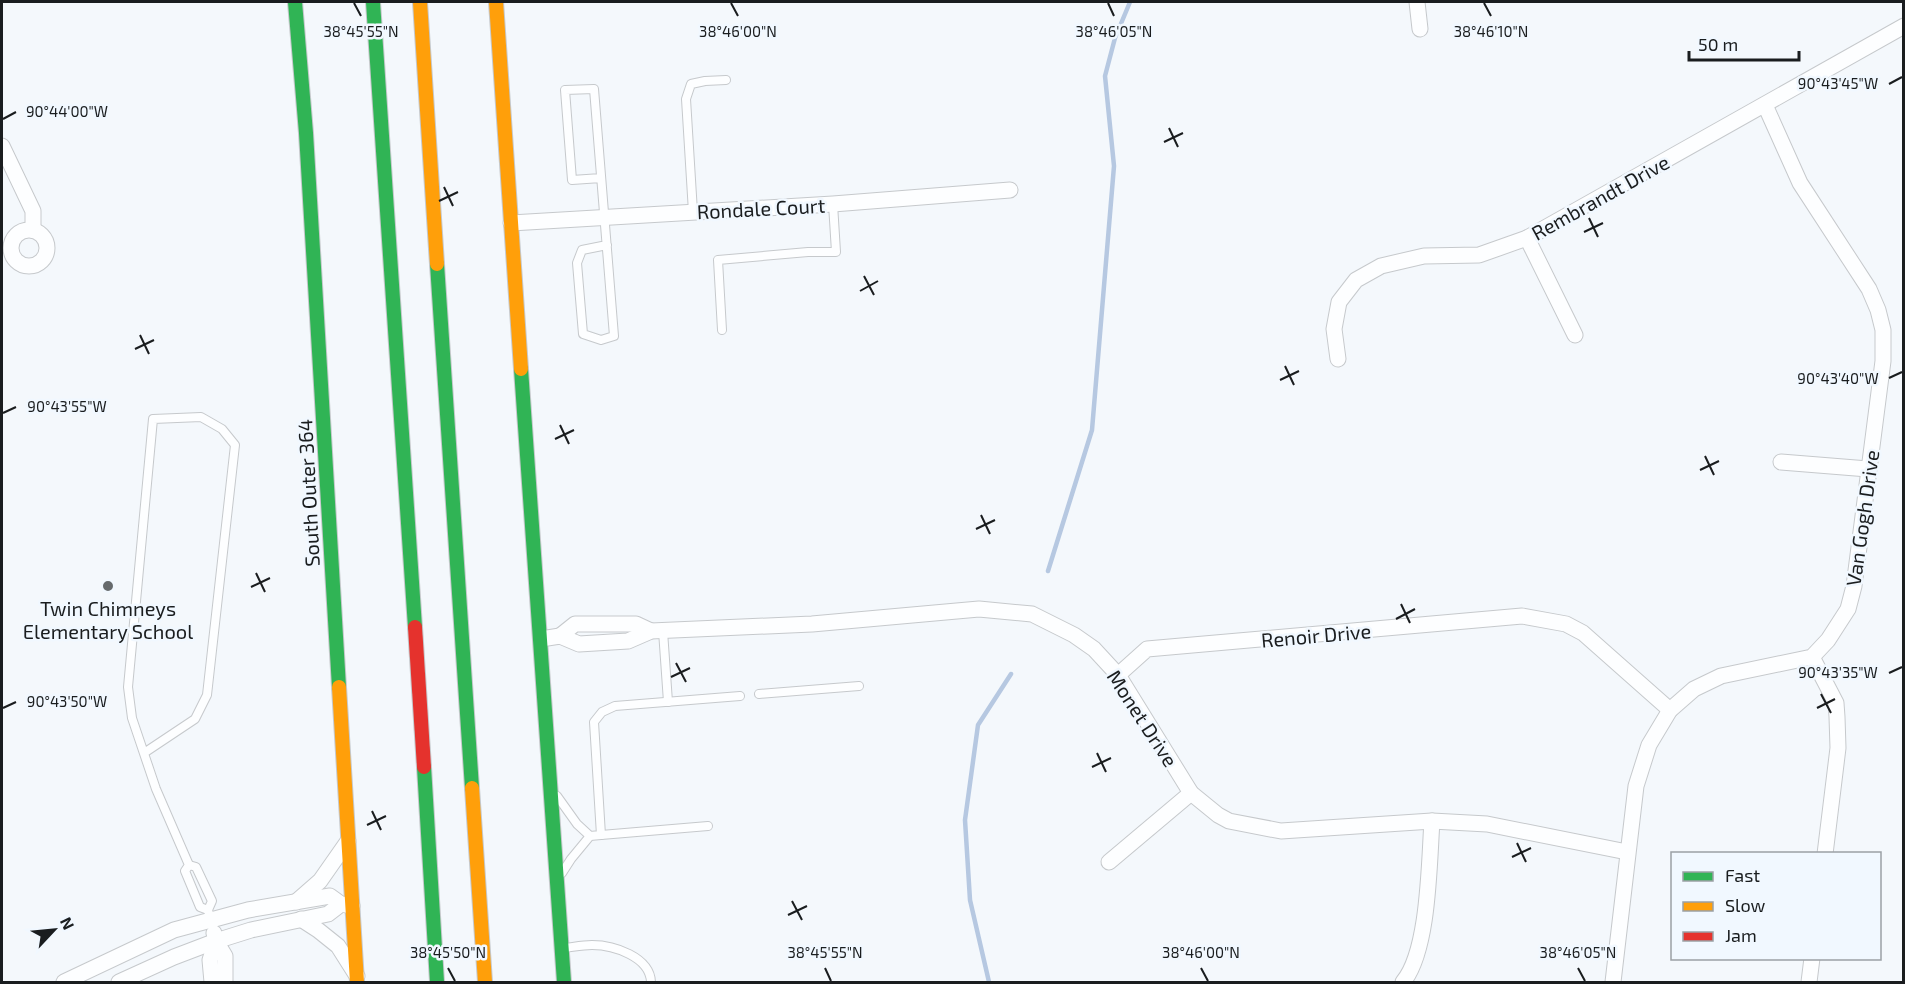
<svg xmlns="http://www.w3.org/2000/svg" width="1905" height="984" font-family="'Exo 2',sans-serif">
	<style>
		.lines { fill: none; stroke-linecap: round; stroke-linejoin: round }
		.stream { stroke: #b6c8e1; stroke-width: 4.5 }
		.lane-casing { stroke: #c6c9cc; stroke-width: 10 }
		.street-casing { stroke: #c6c9cc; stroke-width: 17 }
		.fast-casing { stroke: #c6c9cc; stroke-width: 16 }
		.slow-casing { stroke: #c6c9cc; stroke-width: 16 }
		.jam-casing { stroke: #c6c9cc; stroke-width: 16 }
		.lane { stroke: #fdfeff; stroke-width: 8 }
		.street { stroke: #fdfeff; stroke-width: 15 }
		.fast { stroke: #30b455; stroke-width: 14 }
		.slow { stroke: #ff9f0a; stroke-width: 14 }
		.jam { stroke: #e5322d; stroke-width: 14 }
		.ticks { fill: none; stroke: #1a1d1f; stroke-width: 2 }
		.poi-dot { fill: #666a6c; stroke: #f1f8ff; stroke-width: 2 }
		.labels { text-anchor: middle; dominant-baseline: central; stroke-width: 5; stroke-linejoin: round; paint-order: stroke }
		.street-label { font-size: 20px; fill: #1a1d1f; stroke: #f1f8ff }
		.poi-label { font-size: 20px; fill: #1a1d1f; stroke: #f1f8ff }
		.ticks-label { font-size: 15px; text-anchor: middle; fill: #1a1d1f; stroke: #f1f8ff; stroke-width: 5; stroke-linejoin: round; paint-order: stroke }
	</style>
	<rect width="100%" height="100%" fill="#f4f8fc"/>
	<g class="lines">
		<g class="stream">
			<path d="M1048 571 1092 430 1114 166 1105 76 1115 38 1130 2"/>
			<path d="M989 982 970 900 965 820 978 725 1011 674"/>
		</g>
		<g class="lane-casing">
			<g id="lane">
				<path d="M601 178 572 180 565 90 594 89 614 336 601 340 583 334 577 263 582 250 607 245"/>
				<path d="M693 212 686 99 691 84 705 81 726 80"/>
				<path d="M722 330 718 260 808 252H836L833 204"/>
				<path d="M663 631 668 702"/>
				<path d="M759 694 859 686"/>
				<path d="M144 753 195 719 207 695 235 445 222 429 201 417 153 419 128 687 132 718 156 789 189 865 185 871 200 907 208 910"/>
				<path d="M557 796 577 824 590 836"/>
				<path d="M601 835 708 826"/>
				<path d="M189 865 196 867 212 901 208 910 209 914"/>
				<path d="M562 873 571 859 590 836 601 835 594 722 602 712 615 706 740 696"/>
				<path d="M564 948C573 947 583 945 592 945 614 945 650 957 651 982"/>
			</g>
		</g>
		<g class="street-casing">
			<g id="street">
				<path d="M1417 2 1420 29"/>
				<path d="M2 146 33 211V230"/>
				<path d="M511 223 833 204 1010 190"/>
				<circle cx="29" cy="248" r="18"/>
				<path d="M1527 238 1575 335"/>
				<path d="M1338 359 1334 329 1339 302 1356 280 1381 266 1424 256 1479 255 1527 238 1904 26"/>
				<path d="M1781 462 1868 469"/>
				<path d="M560 636 575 624H636L651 631"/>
				<path d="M541 639 560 636 579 644 628 641 651 631 812 624 979 609 1032 614 1074 635 1094 649 1118 675 1191 793 1218 815 1229 821 1281 831 1432 821 1487 824 1627 852"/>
				<path d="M1812 657 1836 703 1837 717 1838 748 1825 854"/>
				<path d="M1118 675 1147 649 1522 616 1566 624 1583 633 1670 710"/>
				<path d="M1109 862 1191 793"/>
				<path d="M296 902 320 881 348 841"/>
				<path d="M301 919 318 930 338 946 357 976"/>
				<path d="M214 933 216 941 225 956V982"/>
				<path d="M64 982 174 930 248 910 330 896 341 904 352 906"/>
				<path d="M119 982 174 957 216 941 251 930 328 914 341 904"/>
				<path d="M212 982 210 960 216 941"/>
				<path d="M1403 982C1429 951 1429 863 1432 821"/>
				<path d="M1613 982 1636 786 1649 745 1670 710 1694 689 1721 676 1812 657 1828 640 1848 609 1854 586 1883 361V330L1878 310 1869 289 1800 183 1765 105"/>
				<path d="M1809 982 1812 958"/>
			</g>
		</g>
		<g class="fast-casing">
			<g id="fast">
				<path d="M295 2 306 133 339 687"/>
				<path d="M373 2 415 627"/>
				<path d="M437 264 472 788"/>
				<path d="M521 369 564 982"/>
				<path d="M424 767 437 982"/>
			</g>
		</g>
		<g class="slow-casing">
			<g id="slow">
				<path d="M420 2 437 264"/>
				<path d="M496 2 521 369"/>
				<path d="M339 687 357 982"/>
				<path d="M472 788 485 982"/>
			</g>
		</g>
		<g class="jam-casing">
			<path id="jam" d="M415 627 424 767"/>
		</g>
		<use href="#lane" class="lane"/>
		<use href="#street" class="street"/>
		<use href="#fast" class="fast"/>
		<use href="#slow" class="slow"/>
		<use href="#jam" class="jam"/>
	</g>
	<path class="ticks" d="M354 3 361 16M731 3 738 16M1108 3 1114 16M1484 3 1491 16M1889 84 1902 77M3 119 16 112M1169 128 1178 147M1164 142 1183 133M444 187 453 206M439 201 458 192M1589 218 1598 237M1584 232 1603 223M864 276 874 295M860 291 878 281M140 335 149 354M135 349 154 340M1285 366 1294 385M1889 378 1902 372M1280 380 1299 371M3 413 16 407M560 425 569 444M555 439 574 430M1705 456 1714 475M1700 470 1719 461M981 515 990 534M976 529 995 520M256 573 265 592M251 587 270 578M1401 604 1410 623M1396 619 1415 609M676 663 686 682M1889 673 1902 667M671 677 690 668M1821 694 1831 713M3 708 16 702M1817 708 1835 699M1097 753 1106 772M1092 767 1111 758M372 811 381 830M367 825 386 816M1517 843 1526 862M1512 857 1531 848M792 901 802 920M788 915 807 906M448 968 455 981M825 968 831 981M1201 968 1208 981M1578 968 1585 981"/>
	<circle class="poi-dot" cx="108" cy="586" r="6"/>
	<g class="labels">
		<g class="street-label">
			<text transform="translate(1600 197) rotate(-29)">Rembrandt Drive</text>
			<text transform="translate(761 208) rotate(-3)">Rondale Court</text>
			<text transform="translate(308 493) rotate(-93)">South Outer 364</text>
			<text transform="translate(1862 518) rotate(-82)">Van Gogh Drive</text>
			<text transform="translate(1316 635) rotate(-5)">Renoir Drive</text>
			<text transform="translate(1143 718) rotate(57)">Monet Drive</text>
		</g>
		<g class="poi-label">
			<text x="108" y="608">Twin Chimneys<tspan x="108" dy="23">Elementary School</tspan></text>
		</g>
	</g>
	<g class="ticks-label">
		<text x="361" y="37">38°45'55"N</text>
		<text x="738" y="37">38°46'00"N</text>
		<text x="1114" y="37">38°46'05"N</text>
		<text x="1491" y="37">38°46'10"N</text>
		<text x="1838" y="89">90°43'45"W</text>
		<text x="67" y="117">90°44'00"W</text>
		<text x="1838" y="384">90°43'40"W</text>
		<text x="67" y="412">90°43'55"W</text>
		<text x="1838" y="678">90°43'35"W</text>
		<text x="67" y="707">90°43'50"W</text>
		<text x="448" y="958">38°45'50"N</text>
		<text x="825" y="958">38°45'55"N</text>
		<text x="1201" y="958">38°46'00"N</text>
		<text x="1578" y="958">38°46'05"N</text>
	</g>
	<rect width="1905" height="984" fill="none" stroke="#1a1d1f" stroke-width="6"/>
	<rect x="1671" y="852" width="210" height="108" fill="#f1f8ff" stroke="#9ba0a5" stroke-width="1.5"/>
	<rect x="1683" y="872" width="30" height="9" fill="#30b455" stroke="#9ba0a5" stroke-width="1.5"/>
	<text x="1725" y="882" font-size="18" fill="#1a1d1f">Fast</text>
	<rect x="1683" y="902" width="30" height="9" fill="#ff9f0a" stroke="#9ba0a5" stroke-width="1.5"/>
	<text x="1725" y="912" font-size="18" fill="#1a1d1f">Slow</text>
	<rect x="1683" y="932" width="30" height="9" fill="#e5322d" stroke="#9ba0a5" stroke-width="1.5"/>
	<text x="1725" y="942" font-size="18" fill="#1a1d1f">Jam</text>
	<g transform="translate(54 930) rotate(64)" stroke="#f1f8ff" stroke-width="4.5" paint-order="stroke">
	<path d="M0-4.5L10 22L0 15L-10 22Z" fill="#1a1d1f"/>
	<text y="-9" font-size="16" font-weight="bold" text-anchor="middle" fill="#1a1d1f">N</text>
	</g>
	<path d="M1689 51v9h110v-9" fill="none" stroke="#1a1d1f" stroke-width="3"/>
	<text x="1698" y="51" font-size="18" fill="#1a1d1f" stroke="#f1f8ff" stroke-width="4.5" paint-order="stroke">50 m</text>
</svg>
